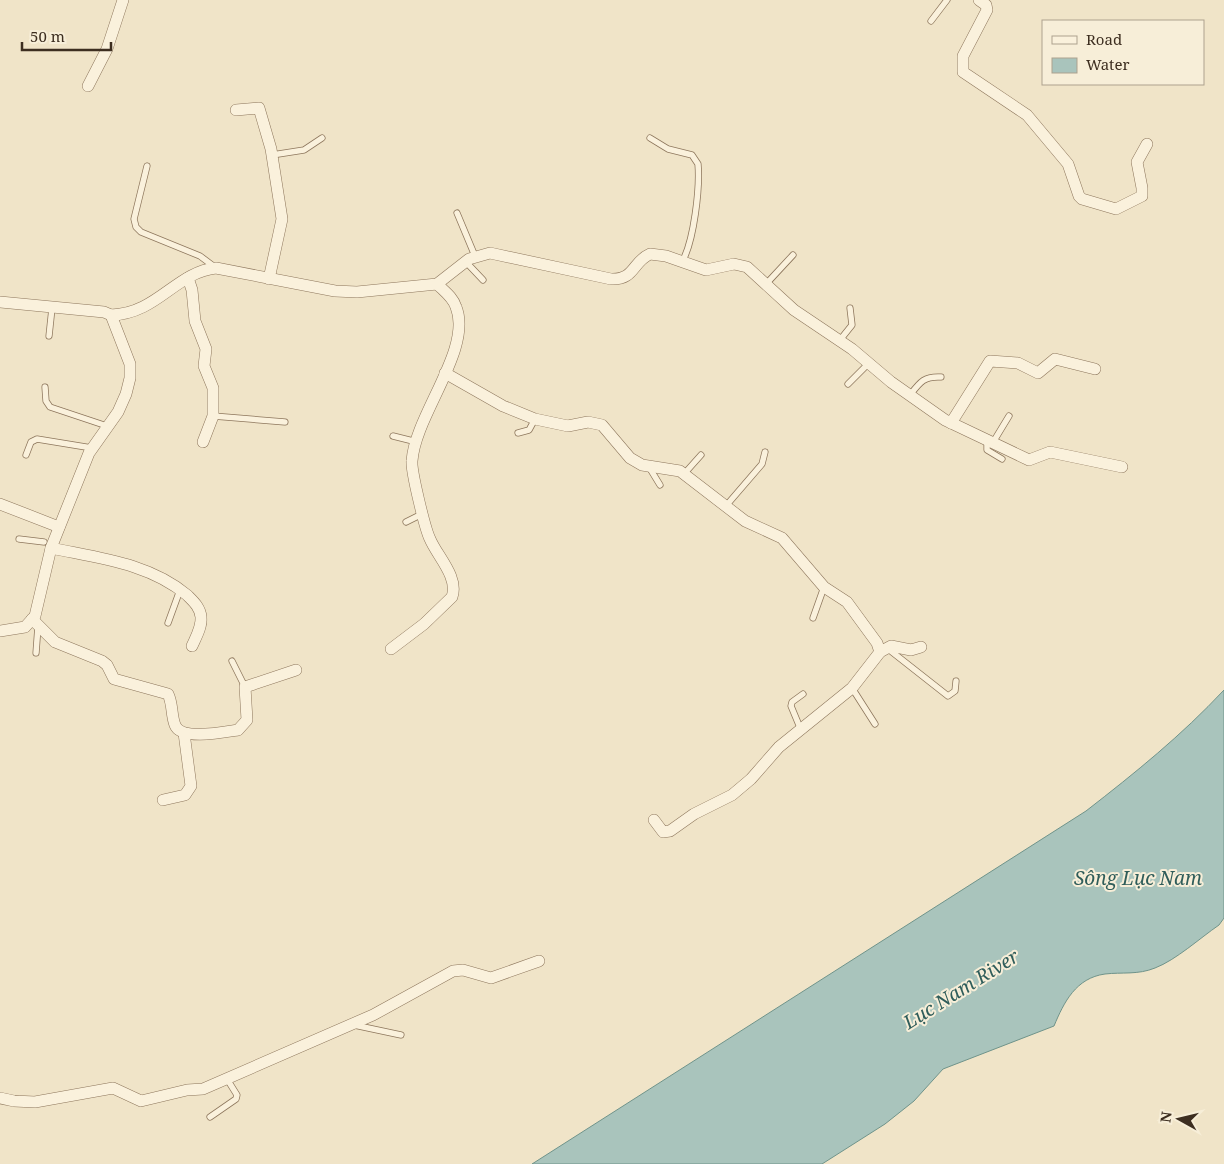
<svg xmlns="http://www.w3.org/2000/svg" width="1224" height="1164" font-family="'Noto Serif',serif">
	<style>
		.water { fill: #a9c4bc; stroke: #6f938a }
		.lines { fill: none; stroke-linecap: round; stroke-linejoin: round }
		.lane-casing { stroke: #8d765c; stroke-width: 7 }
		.street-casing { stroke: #8d765c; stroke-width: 12 }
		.lane { stroke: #faf1dc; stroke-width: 5.5 }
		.street { stroke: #faf1dc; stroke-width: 11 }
		.labels { text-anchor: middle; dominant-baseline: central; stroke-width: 4; stroke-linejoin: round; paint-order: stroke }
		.water-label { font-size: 19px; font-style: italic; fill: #2f5d5a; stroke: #f7eed8 }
	</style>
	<rect width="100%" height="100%" fill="#f0e4c8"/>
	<path class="water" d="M1224 690V918L1219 925C1200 938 1176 960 1155 968 1138 975 1122 972 1105 974 1076 978 1064 1002 1054 1026L943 1069 914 1101 885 1124 822 1164H532L1086 811C1135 773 1182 735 1224 690Z"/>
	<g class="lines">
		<g class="lane-casing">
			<g id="lane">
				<path d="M931 21 947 0"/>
				<path d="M650 138 668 149 692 155 698 164C700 188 694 241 682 262"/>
				<path d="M272 155 304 150 322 138"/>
				<path d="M147 166 134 219 136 227 141 232 200 256 216 268"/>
				<path d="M457 213 475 256"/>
				<path d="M466 262 483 280"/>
				<path d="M767 283 793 255"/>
				<path d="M49 336 52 308"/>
				<path d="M840 340 852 325 850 308"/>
				<path d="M848 384 868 364"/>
				<path d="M45 387 46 401 50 407 107 426"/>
				<path d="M910 395C920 382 924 376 941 377"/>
				<path d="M213 416 285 422"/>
				<path d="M518 433 529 430 535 419"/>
				<path d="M393 436 417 442"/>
				<path d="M987 442V450L1002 459"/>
				<path d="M992 444 1009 416"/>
				<path d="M26 455 31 442 37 439 92 448"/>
				<path d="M649 467 660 485"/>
				<path d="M684 474 701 455"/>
				<path d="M725 507 762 464 765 452"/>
				<path d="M406 522 424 513"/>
				<path d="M19 539 44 542"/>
				<path d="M813 618 824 587"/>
				<path d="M168 623 180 590"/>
				<path d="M887 648 948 696 955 691 956 681"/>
				<path d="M36 653 38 626"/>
				<path d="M232 661 245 687"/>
				<path d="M852 688 875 724"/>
				<path d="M801 730 791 706 792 702 803 694"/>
				<path d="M354 1025 401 1035"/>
				<path d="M210 1117 236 1099 237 1095 227 1079"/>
			</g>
		</g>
		<g class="street-casing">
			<g id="street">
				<path d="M979 0 986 5 987 10 963 56V72L1027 115 1068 164 1079 196 1082 199 1116 209 1142 196V188L1137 162 1147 144"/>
				<path d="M88 86 107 49 123 0"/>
				<path d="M236 110 259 108 271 149 282 219 269 279"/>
				<path d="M188 278 192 290 195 321 206 349 204 366 213 388V416L203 442"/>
				<path d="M0 302 104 312 111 315 130 364V378L126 394 118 412 89 453 51 548 35 616 25 627 0 631"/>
				<path d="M111 315C157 314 176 272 216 268L335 291 357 292 437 284 469 259 490 253 611 279C635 280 632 262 650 254L666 256 706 270 734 264 747 267 794 310 852 349 891 382 945 420 1029 460 1050 452 1122 467"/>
				<path d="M445 373 503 406 535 419 568 426 588 422 602 425 630 458 642 465 680 471 745 521 782 538 824 587 847 602 877 643 880 652"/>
				<path d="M951 423 990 361 1018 363 1038 373 1055 359 1095 369"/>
				<path d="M0 504 59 527"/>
				<path d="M51 548C98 558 149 563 187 595 193 601 200 607 201 617 202 627 196 637 192 646"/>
				<path d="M32 619 55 642 102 661 107 665 114 679 168 694C173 704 171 715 175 725 181 741 225 732 238 730L247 720 245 687 296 670"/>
				<path d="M391 649 424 624 452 597C459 577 437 556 430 539 425 529 411 471 412 461 415 415 473 349 456 307 453 297 444 291 437 284"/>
				<path d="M163 800 185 795 191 786 184 733"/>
				<path d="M654 820 663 832 670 831 694 814 732 795 751 779 779 747 852 688 880 652 891 646 911 650 921 647"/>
				<path d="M0 1098 14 1101 35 1102 113 1088 141 1101 187 1090 203 1089 373 1015 453 971 463 970 491 978 539 961"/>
			</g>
		</g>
		<use href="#lane" class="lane"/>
		<use href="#street" class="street"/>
	</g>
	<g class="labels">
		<g class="water-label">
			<text x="1138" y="878">Sông Lục Nam</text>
			<text transform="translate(961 989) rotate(-32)">Lục Nam River</text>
		</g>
	</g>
	<rect x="1042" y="20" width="162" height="65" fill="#f7eed8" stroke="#ada18e"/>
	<rect x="1052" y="36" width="25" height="8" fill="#faf1dc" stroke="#ada18e"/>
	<text x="1086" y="45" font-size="15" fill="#3d2e20">Road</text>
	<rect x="1052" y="58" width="25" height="15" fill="#a9c4bc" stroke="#ada18e"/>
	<text x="1086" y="70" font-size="15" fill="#3d2e20">Water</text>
	<g transform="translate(1179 1119) rotate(278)" stroke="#f7eed8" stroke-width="4" paint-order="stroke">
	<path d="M0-4L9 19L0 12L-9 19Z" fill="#3d2e20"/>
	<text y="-8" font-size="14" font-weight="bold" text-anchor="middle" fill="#3d2e20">N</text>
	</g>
	<path d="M22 42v8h89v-8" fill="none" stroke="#3d2e20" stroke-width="2.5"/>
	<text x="30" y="42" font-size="15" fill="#3d2e20" stroke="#f7eed8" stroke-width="4" paint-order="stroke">50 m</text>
</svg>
